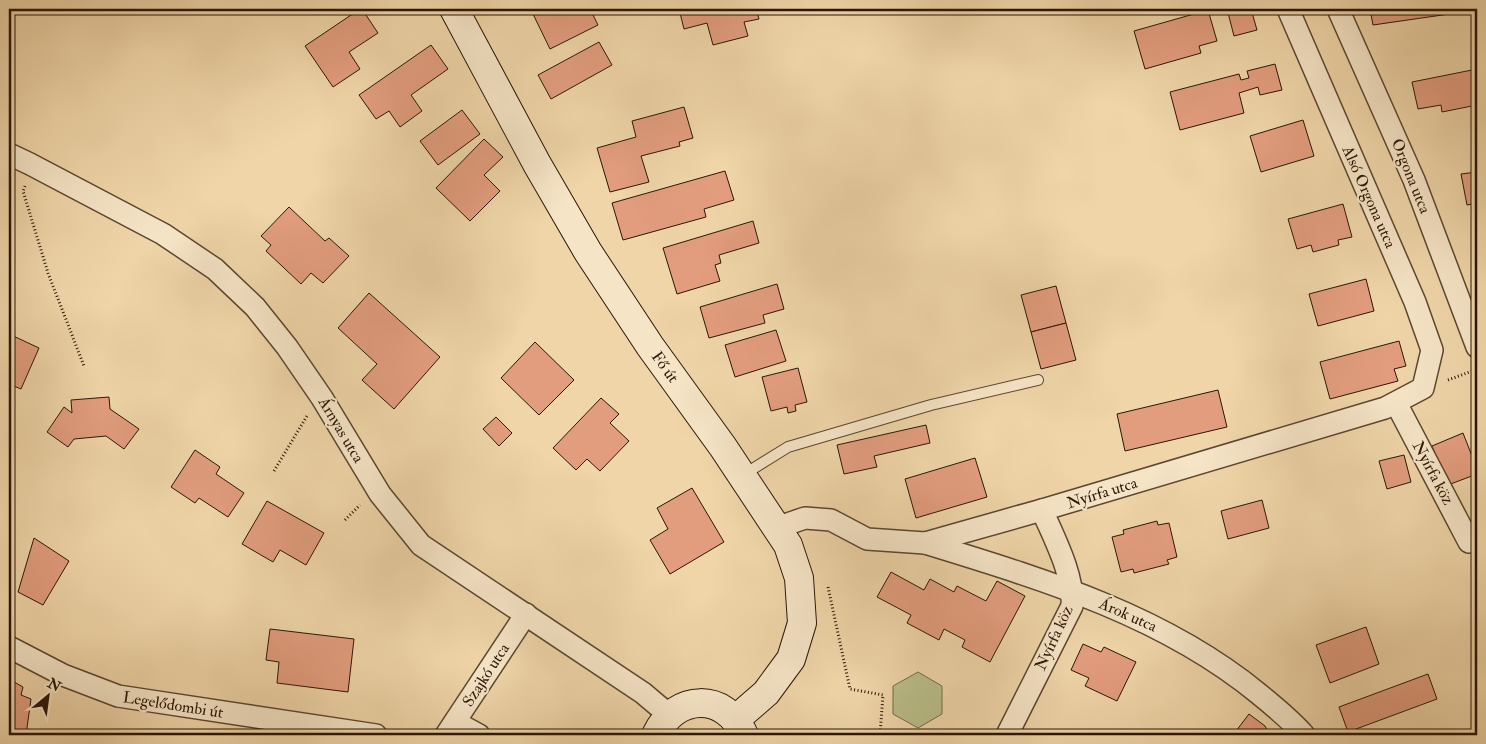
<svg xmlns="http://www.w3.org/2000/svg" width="1486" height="744" font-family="'IM FELL Double Pica',serif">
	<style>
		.green { fill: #b9bd88; stroke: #726a48 }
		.building { fill: #e29d7e; stroke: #2b1607 }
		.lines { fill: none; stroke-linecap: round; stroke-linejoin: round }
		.lane-casing { stroke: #5c462f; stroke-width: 12 }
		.street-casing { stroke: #5c462f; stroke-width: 24 }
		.secondary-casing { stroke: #2b1607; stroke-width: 30 }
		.path { stroke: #2b1607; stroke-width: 3; stroke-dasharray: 1 2.5; stroke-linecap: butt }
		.lane { stroke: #f5e4c6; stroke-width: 10 }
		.street { stroke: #f5e4c6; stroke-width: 21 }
		.secondary { stroke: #f5e4c6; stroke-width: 28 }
		.labels { text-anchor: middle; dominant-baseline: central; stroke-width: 4.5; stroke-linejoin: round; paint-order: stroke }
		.street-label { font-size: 16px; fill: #2b1607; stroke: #f5e4c6 }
	</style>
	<rect width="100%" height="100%" fill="#efd5a8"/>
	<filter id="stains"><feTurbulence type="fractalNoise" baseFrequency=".004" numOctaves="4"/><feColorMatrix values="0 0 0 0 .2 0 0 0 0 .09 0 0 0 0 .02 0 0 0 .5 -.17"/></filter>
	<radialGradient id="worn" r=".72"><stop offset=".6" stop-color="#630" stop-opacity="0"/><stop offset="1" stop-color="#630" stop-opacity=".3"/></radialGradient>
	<path class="green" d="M918 672 942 686V714L918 728 893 714V686Z"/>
	<g class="building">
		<path d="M360 9H362L378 33 349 52 360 69 333 87 305 46Z"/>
		<path d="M538 9H590L598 25 550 49 532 12Z"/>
		<path d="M679 9H756L759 19 744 22 748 36 713 45 707 23 684 29Z"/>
		<path d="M1227 9H1251L1257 30 1234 36Z"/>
		<path d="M1370 9H1477V10L1373 25Z"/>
		<path d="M1208 10 1217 41 1199 46 1201 53 1145 69 1134 31Z"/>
		<path d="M599 42 612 65 551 99 538 75Z"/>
		<path d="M431 45 448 69 411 95 422 111 400 127 389 111 376 119 359 95Z"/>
		<path d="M1275 64 1282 90 1260 95 1258 87 1239 93 1244 113 1180 130 1170 92 1239 74 1241 80 1249 78 1247 71Z"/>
		<path d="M1477 69V105L1442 112 1441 105 1418 109 1412 82Z"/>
		<path d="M684 107 693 138 679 142 680 146 641 156 649 182 610 192 597 148 636 137 632 121Z"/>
		<path d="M462 110 480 134 438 165 420 141Z"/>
		<path d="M1303 120 1314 156 1261 172 1250 136Z"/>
		<path d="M484 139 503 157 484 175 500 191 470 221 436 188Z"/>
		<path d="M725 171 734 200 704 209 706 217 623 240 612 203Z"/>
		<path d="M1477 172V203L1467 205 1461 174Z"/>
		<path d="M1343 204 1352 237 1338 240 1339 245 1313 252 1311 245 1297 249 1288 219Z"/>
		<path d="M289 207 325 241 329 238 349 256 323 283 311 273 301 284 266 251 271 245 261 236Z"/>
		<path d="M753 221 759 243 719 255 721 263 715 265 720 281 677 294 663 248Z"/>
		<path d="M1366 279 1374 311 1318 326 1309 294Z"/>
		<path d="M777 284 784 309 763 315 765 323 709 338 700 307Z"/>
		<path d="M1056 286 1066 323 1031 332 1021 295Z"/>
		<path d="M369 293 440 357 394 409 362 380 377 364 338 328Z"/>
		<path d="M1066 323 1076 360 1041 369 1031 332Z"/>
		<path d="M776 330 786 361 735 377 725 345Z"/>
		<path d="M9 334 39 348 21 389 9 384Z"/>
		<path d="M1399 341 1406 366 1394 369 1398 381 1330 399 1320 362Z"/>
		<path d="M535 342 574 380 539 415 501 378Z"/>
		<path d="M798 368 807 402 795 405 796 411 788 413 787 407 771 411 762 377Z"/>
		<path d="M1218 390 1227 427 1125 451 1117 414Z"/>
		<path d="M109 397 110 409 139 429 124 449 106 436 74 439 68 447 47 432 64 407 72 413 71 400Z"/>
		<path d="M601 398 619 414 610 423 629 441 600 471 587 459 576 470 553 448Z"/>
		<path d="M496 417 512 433 499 446 483 429Z"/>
		<path d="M926 425 930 443 874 456 877 467 844 474 837 445Z"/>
		<path d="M1463 433 1477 469V474L1448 485 1432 446Z"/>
		<path d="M195 450 220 467 216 474 244 493 228 517 199 498 195 503 171 487Z"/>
		<path d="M1404 455 1411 482 1387 489 1379 461Z"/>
		<path d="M975 458 987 497 916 518 905 479Z"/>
		<path d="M692 488 724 542 670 574 650 540 668 529 657 508Z"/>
		<path d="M1262 500 1269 528 1228 539 1221 511Z"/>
		<path d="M267 501 324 533 306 565 280 550 273 562 242 544Z"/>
		<path d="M1157 521 1158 525 1169 523 1177 557 1167 560 1169 564 1134 573 1133 569 1121 572 1112 537 1124 534 1123 530Z"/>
		<path d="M34 538 69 561 43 605 18 592Z"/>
		<path d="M891 572 924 590 930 579 954 592 957 586 986 601 997 581 1025 596 990 662 962 647 965 640 944 629 939 640 907 623 911 615 877 597Z"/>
		<path d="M1366 627 1379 664 1330 683 1316 645Z"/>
		<path d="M270 629 354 639 348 692 277 683 279 662 266 660Z"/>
		<path d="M1083 644 1101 652 1104 647 1136 662 1117 701 1085 686 1089 678 1071 670Z"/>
		<path d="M1428 674 1437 699 1348 732 1339 707Z"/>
		<path d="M9 679 23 687 21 695 31 699 26 735H9Z"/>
		<path d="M1249 714 1265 726 1270 735H1233Z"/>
	</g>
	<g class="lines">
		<g class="lane-casing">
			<path id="lane" d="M743 475 788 447 931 405 1038 380"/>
		</g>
		<g class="street-casing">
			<g id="street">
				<path d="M1338 9 1414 180 1477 347"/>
				<path d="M9 154 30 164 163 234 215 269 255 307 287 347 322 398 380 494 421 545 643 693 669 715"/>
				<path d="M1396 403 1469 542"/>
				<path d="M776 528 805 518 831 520 867 539 925 543 1042 510 1385 408 1423 388 1432 350 1415 302 1288 9"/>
				<path d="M925 543C1042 579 1163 615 1259 694 1275 707 1291 720 1304 735"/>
				<path d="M9 647 63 675 118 696 376 735"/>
				<path d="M455 722 479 735"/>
				<path d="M446 735 526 614"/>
				<path d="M1007 735 1072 606C1074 575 1054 538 1042 510"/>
			</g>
		</g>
		<g class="secondary-casing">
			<g id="secondary">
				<path d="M454 9 537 164 588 252 650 346 723 447 788 545 799 578 802 623 791 659 766 693 736 719"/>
				<path d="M656 735C675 693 726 692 744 735"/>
			</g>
		</g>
		<g class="path">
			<path d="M25 186 23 191 48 273 84 366"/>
			<path d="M1448 380 1475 370"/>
			<path d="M274 471 307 416"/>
			<path d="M345 520 360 505"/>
			<path d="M828 587 850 689 883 695 880 735"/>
		</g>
		<use href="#lane" class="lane"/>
		<use href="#street" class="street"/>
		<use href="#secondary" class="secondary"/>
	</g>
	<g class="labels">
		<g class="street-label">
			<text transform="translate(1411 176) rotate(68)">Orgona utca</text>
			<text transform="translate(1369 197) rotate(66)">Alsó Orgona utca</text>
			<text transform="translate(665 367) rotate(54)">Fő út</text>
			<text transform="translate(341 430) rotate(59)">Árnyas utca</text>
			<text transform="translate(1433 473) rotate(62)">Nyírfa köz</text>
			<text transform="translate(1102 493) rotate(-17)">Nyírfa utca</text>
			<text transform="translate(1128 615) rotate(24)">Árok utca</text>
			<text transform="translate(1054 638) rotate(-65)">Nyírfa köz</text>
			<text transform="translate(486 675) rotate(-57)">Szajkó utca</text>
			<text transform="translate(173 705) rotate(9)">Legelődombi út</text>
		</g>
	</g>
	<rect width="1486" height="744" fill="none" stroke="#efd5a8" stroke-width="30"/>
	<rect x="10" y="10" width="1466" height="724" fill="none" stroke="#2b1607" stroke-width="2.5"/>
	<rect x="15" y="15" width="1456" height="714" fill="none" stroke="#2b1607"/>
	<g transform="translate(48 696) rotate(29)" stroke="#f5e4c6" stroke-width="4" paint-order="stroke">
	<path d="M0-4L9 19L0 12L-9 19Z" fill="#2b1607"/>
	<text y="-8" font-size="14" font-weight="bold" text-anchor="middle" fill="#2b1607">N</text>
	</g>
	<rect width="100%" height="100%" filter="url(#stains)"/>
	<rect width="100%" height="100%" fill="url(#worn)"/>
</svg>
